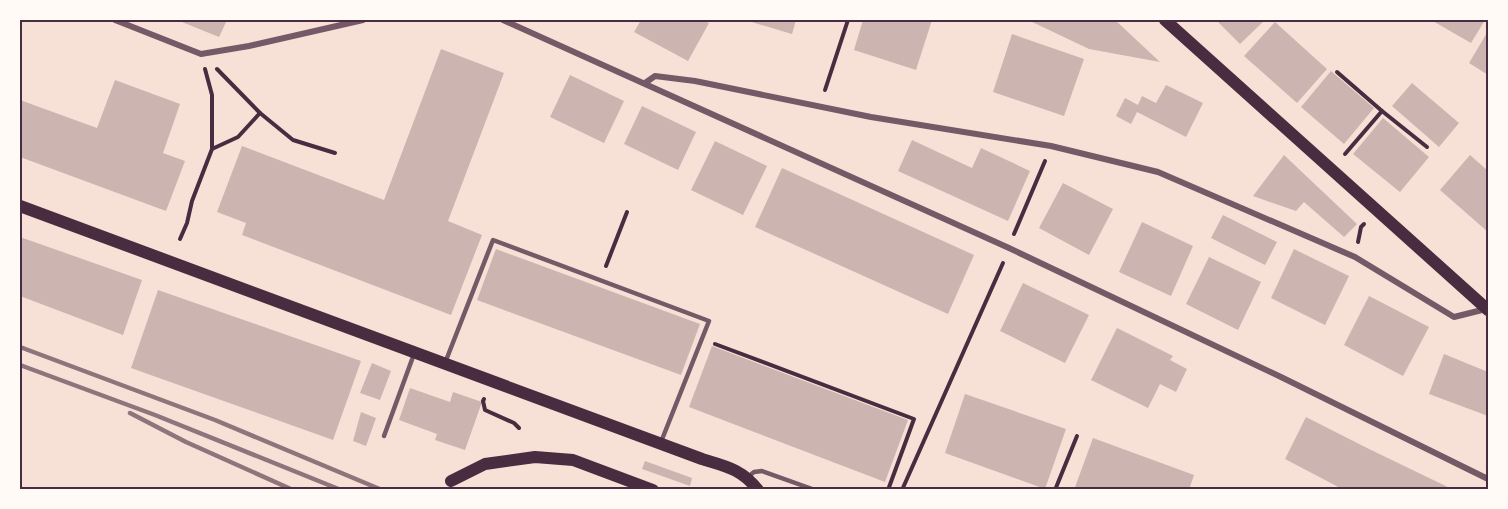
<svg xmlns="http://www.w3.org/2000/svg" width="1508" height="509" font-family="Ubuntu,sans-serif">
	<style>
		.building { fill: #ccb4b1 }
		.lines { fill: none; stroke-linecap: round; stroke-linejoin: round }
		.path { stroke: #4a2c40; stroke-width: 4 }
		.service { stroke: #755966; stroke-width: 4.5 }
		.minor { stroke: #755966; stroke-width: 6 }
		.secondary { stroke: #4a2c40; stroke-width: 12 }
		.rail { stroke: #8f747c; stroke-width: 4.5 }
		.neatline { fill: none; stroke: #4a2c40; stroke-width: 2 }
	</style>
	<rect width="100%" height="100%" fill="#f7e1d7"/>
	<g class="building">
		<path d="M177 20H227L219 37Z"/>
		<path d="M641 20H702L709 23 688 61 634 32Z"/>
		<path d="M745 20H796L792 34Z"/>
		<path d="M863 20H932L916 70 854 50Z"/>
		<path d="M1028 20H1115L1160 62 1089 49Z"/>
		<path d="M1216 20H1265L1240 44Z"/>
		<path d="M1431 20H1485L1471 43Z"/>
		<path d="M1275 22 1327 69 1297 103 1244 56Z"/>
		<path d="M1488 31V75L1469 63Z"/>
		<path d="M1012 34 1084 59 1064 116 993 92Z"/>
		<path d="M441 49 504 73 448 221 482 235 451 315 242 235 246 223 217 212 242 146 384 200Z"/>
		<path d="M1331 71 1374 108 1344 144 1301 107Z"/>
		<path d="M570 75 624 101 604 143 550 117Z"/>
		<path d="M115 80 180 104 163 153 185 161 166 211 20 157V100L97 128Z"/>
		<path d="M1412 83 1459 123 1439 147 1392 106Z"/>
		<path d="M1166 85 1203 103 1186 137 1137 112 1131 124 1116 116 1125 98 1138 105 1142 96 1156 103Z"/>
		<path d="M642 106 696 132 678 170 624 144Z"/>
		<path d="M1383 118 1429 157 1400 192 1353 154Z"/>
		<path d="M912 140 972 168 981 148 1030 171 1008 221 898 171Z"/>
		<path d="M715 141 767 166 743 215 691 190Z"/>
		<path d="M1284 155 1357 224 1344 237 1304 202 1296 211 1253 196Z"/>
		<path d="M1470 155 1488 171V232L1440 190Z"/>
		<path d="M782 168 974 255 948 314 755 227Z"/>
		<path d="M1063 183 1113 209 1089 255 1039 228Z"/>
		<path d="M1223 215 1277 242 1265 265 1211 238Z"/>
		<path d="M1142 222 1193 246 1171 296 1119 272Z"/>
		<path d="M20 237 142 280 123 335 20 296Z"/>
		<path d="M496 249 700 324 681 375 477 300Z"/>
		<path d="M1294 249 1349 276 1325 325 1271 298Z"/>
		<path d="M1209 257 1261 282 1238 330 1186 304Z"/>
		<path d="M1023 283 1089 315 1065 363 1000 331Z"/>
		<path d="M158 290 361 361 333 440 131 368Z"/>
		<path d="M1369 296 1429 327 1403 376 1344 345Z"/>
		<path d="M1117 328 1173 356 1170 360 1187 369 1176 392 1160 384 1148 408 1091 380Z"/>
		<path d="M712 346 908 420 885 482 689 407Z"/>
		<path d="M1444 354 1488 372V416L1429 394Z"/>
		<path d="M372 363 391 371 380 400 360 393Z"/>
		<path d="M410 388 450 402 453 392 482 402 465 450 435 440 437 434 399 420Z"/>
		<path d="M965 394 1066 429 1045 489 945 453Z"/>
		<path d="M361 412 376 418 366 446 353 441Z"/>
		<path d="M1306 417 1367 448 1454 490H1344L1285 459Z"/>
		<path d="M1093 438 1194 475 1189 490H1074Z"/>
		<path d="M645 461 692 478 690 486 642 469Z"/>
	</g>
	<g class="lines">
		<g class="path">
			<path d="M217 69 260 113"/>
			<path d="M1337 72 1382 111 1427 147"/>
			<path d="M825 90 848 20"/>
			<path d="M212 149 238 137 260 113 293 140 335 153"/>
			<path d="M1345 154 1382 111"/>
			<path d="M1014 234 1045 161"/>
			<path d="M180 239 187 223 192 201 212 149V95L205 69"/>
			<path d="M1358 242 1361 227 1364 224"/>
			<path d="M606 266 627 212"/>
			<path d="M715 344 914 419 888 490"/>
			<path d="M484 399 483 401 485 410 514 423 519 428"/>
			<path d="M902 490 1003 263"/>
			<path d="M1055 490 1077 436"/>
		</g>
		<g class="service">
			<path d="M445 363 493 240 709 321 661 442"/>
			<path d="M384 436 414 354"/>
			<path d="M748 477 754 472 762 471 815 490"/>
		</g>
		<g class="minor">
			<path d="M115 20 201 54 249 46 363 20"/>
			<path d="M503 20 1009 248 1281 377 1488 479"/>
			<path d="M645 83 655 76 695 81 871 117 1051 146 1158 172 1355 257 1454 317 1486 309"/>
		</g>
		<g class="secondary">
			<path d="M1165 20 1488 310"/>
			<path d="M20 206 702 459C725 466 742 469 758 490"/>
			<path d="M451 481 485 464 535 457 573 460 653 490"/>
		</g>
		<g class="rail">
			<path d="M20 347 215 420 382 490"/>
			<path d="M20 365 155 415 341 490"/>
			<path d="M130 413 186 442 293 490"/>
		</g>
	</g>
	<rect width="1508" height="509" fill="none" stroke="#fffaf5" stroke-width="42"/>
	<rect x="21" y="21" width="1466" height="467" class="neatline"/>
</svg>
